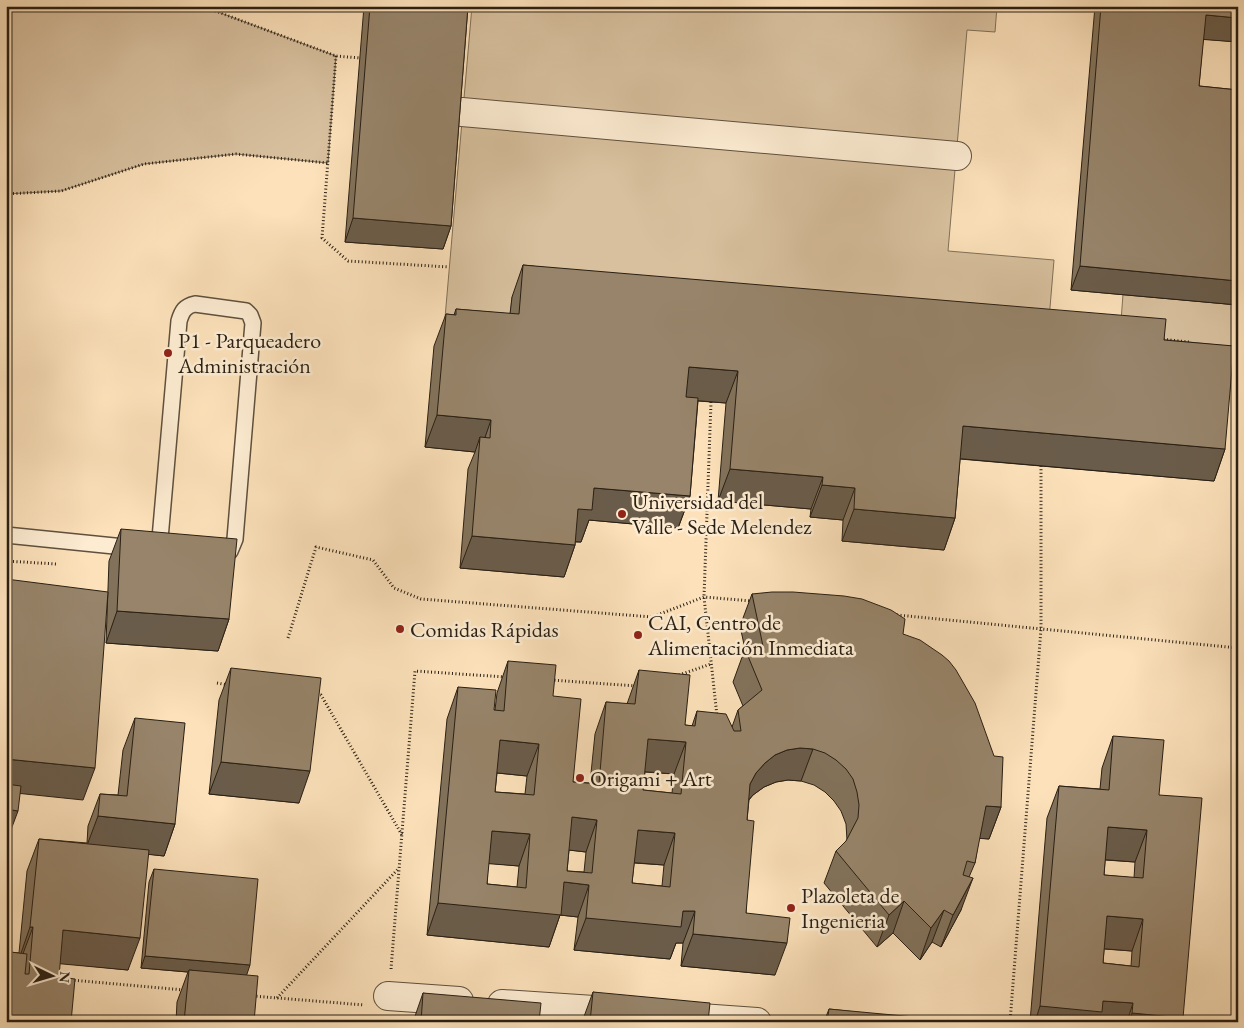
<svg xmlns="http://www.w3.org/2000/svg" width="1244" height="1028" font-family="'EB Garamond',serif">
	<style>
		.green { fill: #d8c09e; stroke: #807058 }
		.lines { fill: none; stroke-linecap: round; stroke-linejoin: round }
		.lane-casing { stroke: #5e503d; stroke-width: 18 }
		.street-casing { stroke: #5e503d; stroke-width: 30 }
		.path { stroke: #291f13; stroke-width: 3; stroke-dasharray: 1 2.5; stroke-linecap: butt }
		.lane { stroke: #fdecd2; stroke-width: 15 }
		.street { stroke: #fdecd2; stroke-width: 28 }
		.wall { fill: #82725b; stroke: #291f13; fill-rule: evenodd }
		.shaded-wall { fill: #6a5c4a; stroke: #291f13 }
		.building { fill: #97846a; stroke: #291f13; fill-rule: evenodd }
		.poi-dot { fill: #8f2418; stroke: #fdecd2; stroke-width: 2 }
		.labels { text-anchor: middle; dominant-baseline: central; stroke-width: 5; stroke-linejoin: round; paint-order: stroke }
		.poi-label { font-size: 22px; fill: #291f13; stroke: #fdecd2; text-anchor: start }
	</style>
	<rect width="100%" height="100%" fill="#fce1ba"/>
	<filter id="stains"><feTurbulence type="fractalNoise" baseFrequency=".004" numOctaves="4"/><feColorMatrix values="0 0 0 0 .2 0 0 0 0 .09 0 0 0 0 .02 0 0 0 .5 -.17"/></filter>
	<radialGradient id="worn" r=".72"><stop offset=".6" stop-color="#630" stop-opacity="0"/><stop offset="1" stop-color="#630" stop-opacity=".3"/></radialGradient>
	<g class="green">
		<path d="M6 6H202L336 56 328 163 236 154 144 164 61 191 6 194Z"/>
		<path d="M472 6H997L995 32 967 30 948 251 1054 260 1047 343 512 297 507 346 443 341Z"/>
		<path d="M1123 294 1238 305V347L1120 335Z"/>
	</g>
	<g class="lines">
		<g class="lane-casing">
			<g id="lane">
				<path d="M6 535 134 548"/>
				<path d="M159 550 179 321C182 311 185 306 195 304L246 311 250 315 253 323 235 539 230 551 224 555"/>
			</g>
		</g>
		<g class="street-casing">
			<g id="street">
				<path d="M462 112 957 156"/>
				<path d="M388 996 459 1001"/>
				<path d="M502 1004 624 1012"/>
				<path d="M672 1016 757 1022"/>
			</g>
		</g>
		<g class="path">
			<path d="M202 6 336 56 360 58"/>
			<path d="M336 56 322 238 348 261 449 267"/>
			<path d="M6 194 61 191 144 164 236 154 328 163"/>
			<path d="M1160 339 1189 342"/>
			<path d="M711 402 704 597 717 716"/>
			<path d="M6 561 56 564"/>
			<path d="M897 615 1238 648"/>
			<path d="M288 638 316 547 373 560 394 588 421 599 652 617 704 597 752 601"/>
			<path d="M679 675 711 664"/>
			<path d="M551 680 637 686"/>
			<path d="M217 683 228 685"/>
			<path d="M317 694 321 695 402 835"/>
			<path d="M391 969 415 671 505 677"/>
			<path d="M71 980 184 990"/>
			<path d="M253 996 364 1005"/>
			<path d="M277 998 399 868"/>
			<path d="M1010 1022 1041 629V466"/>
		</g>
		<use href="#lane" class="lane"/>
		<use href="#street" class="street"/>
	</g>
	<g class="wall">
		<path d="M364 6H468L451 226 443 249 345 242Z"/>
		<path d="M1095 6H1238V42L1203 39 1199 86 1238 90V305L1071 290Z"/>
		<path d="M523 265 1164 340 1225 449 1214 481 960 459 955 518 944 550 842 541 843 520 810 517 811 509 718 501 726 403 698 401 690 496 678 528 589 520 581 542H575V545L564 577 460 568 468 469 475 452 425 447 434 346 446 314 454 315 456 309 510 314 512 297Z"/>
		<path d="M121 529 229 619 218 651 106 643 109 561Z"/>
		<path d="M752 594 903 634 1001 807 989 839 979 838 975 863 969 877 961 910 941 947 932 942 920 960 893 933 877 947 824 883 836 851 847 840 846 824 841 811 834 801 825 792 814 785 801 781 788 780 776 782 764 787 753 795 749 800 747 820 746 913 775 975 681 966 683 943H676L670 959 574 950 578 917 560 915 549 947 427 935 447 719 458 687 494 710H495L497 693 508 661 553 696 573 782 590 783 595 734 606 702 627 704 639 670 685 725 692 726 697 711 732 727 738 710 743 706 733 682 745 649 740 626ZM645 772 674 774 672 793 643 790ZM497 773 527 776 525 794 495 792ZM569 850 586 852 584 872 567 871ZM488 863 519 866 517 887 487 884ZM634 863 664 865 662 886 632 883Z"/>
		<path d="M231 668 299 803 209 794 219 700Z"/>
		<path d="M135 718 175 824 164 856 148 854 128 970 60 963 6 1022V964L10 952 19 953 27 871 39 839 87 843 88 826 100 794 118 795 123 750Z"/>
		<path d="M1113 736 1159 795 1183 1018 1182 1022H1030L1047 818 1059 786 1100 789 1102 768ZM1105 860 1135 862 1134 878 1104 875ZM1104 949 1132 951 1131 966 1103 963Z"/>
		<path d="M154 869 246 975 254 1022H176L177 1002 188 972 141 968 149 882Z"/>
		<path d="M593 992 708 1022H582Z"/>
		<path d="M423 993 539 1022H413Z"/>
		<path d="M829 1009 947 1022H824Z"/>
	</g>
	<g class="shaded-wall">
		<path d="M1206 15 1238 18V42L1197 39Z"/>
		<path d="M353 218 451 226 443 249 345 242Z"/>
		<path d="M1080 266 1238 281V305L1071 290Z"/>
		<path d="M689 367 738 371 726 403 677 399Z"/>
		<path d="M437 415 491 420 480 452V437L475 452 425 447Z"/>
		<path d="M963 426 1225 449 1214 481 952 458Z"/>
		<path d="M730 469 823 477 811 509 718 501Z"/>
		<path d="M822 485 855 488 843 520 810 517Z"/>
		<path d="M594 488 690 496 678 528 589 520 581 542 567 541 578 509Z"/>
		<path d="M854 509 955 518 944 550 842 541Z"/>
		<path d="M472 536 575 545 564 577 460 568Z"/>
		<path d="M117 611 229 619 218 651 106 643Z"/>
		<path d="M648 739 686 742 674 774 636 771Z"/>
		<path d="M500 740 539 744 527 776 488 772Z"/>
		<path d="M800 748 813 749 801 781 788 780 776 782 764 787 753 795 744 805 750 784 756 773 765 763 775 755 787 750Z"/>
		<path d="M6 759 95 768 83 800 6 792Z"/>
		<path d="M221 762 310 771 299 803 209 794Z"/>
		<path d="M986 806 1001 807 989 839 974 838Z"/>
		<path d="M6 809 18 811 6 843Z"/>
		<path d="M98 816 175 824 164 856 86 848Z"/>
		<path d="M572 817 597 820 586 852 560 849Z"/>
		<path d="M1108 827 1147 830 1135 862 1096 859Z"/>
		<path d="M638 830 675 833 664 865 626 862Z"/>
		<path d="M492 831 530 834 519 866 480 863Z"/>
		<path d="M973 878 961 910 941 947 953 915Z"/>
		<path d="M564 882 589 885 578 917 560 915 549 947 427 935 438 903Z"/>
		<path d="M904 901 893 933 877 947 889 915Z"/>
		<path d="M944 910 932 942 920 960 931 928Z"/>
		<path d="M683 911H695L683 943H676L670 959 574 950 586 918Z"/>
		<path d="M1107 916 1143 919 1132 951 1095 948Z"/>
		<path d="M30 927H33L21 959H19Z"/>
		<path d="M63 930 140 938 128 970 52 963Z"/>
		<path d="M693 934 787 943 775 975 681 966Z"/>
		<path d="M145 956 250 965 246 977 189 970 188 972 141 968Z"/>
		<path d="M1103 1001 1133 1003 1127 1022H1035L1040 1006Z"/>
		<path d="M1132 1013 1183 1018 1182 1022H1129Z"/>
	</g>
	<g class="building">
		<path d="M370 6H468L451 226 353 218Z"/>
		<path d="M1101 6H1238V18L1206 15 1199 86 1238 90V281L1080 266Z"/>
		<path d="M523 265 1166 319 1164 340 1234 346 1225 449 963 426 955 518 854 509 855 488 822 485 823 477 730 469 738 371 689 367 686 397 698 398 690 496 594 488 592 510 578 509 575 545 472 536 480 437 490 438 491 420 437 415 446 314 456 315V309L519 314Z"/>
		<path d="M121 529 237 539 229 619 117 611Z"/>
		<path d="M6 579 108 592 95 768 6 759Z"/>
		<path d="M772 592H793L844 596 862 599 891 610 905 619 903 634 920 640 942 655 949 661 956 670 975 703 994 756 1003 757 1001 807 986 806 975 863 967 861 963 875 973 878 953 915 944 910 931 928 904 901 889 915 836 851 846 841 858 818 859 805 857 792 853 779 846 769 836 760 825 753 813 749 800 748 787 750 775 755 765 763 756 773 750 784 747 820 754 821 746 913 790 918 787 943 693 934 695 911H683L681 927 586 918 589 885 564 882 561 915 438 903 458 687 496 690 494 710 504 711 508 661 556 665 553 696 581 699 573 782 599 784 606 702 635 704 639 670 690 675 685 725 695 726 697 711 726 714 734 731H741L738 710 762 690 745 649 763 646 752 594ZM648 739 686 742 681 794 643 790ZM500 740 539 744 534 795 495 792ZM572 817 597 820 592 873 567 871ZM638 830 675 833 670 887 632 883ZM492 831 530 834 526 888 487 884Z"/>
		<path d="M231 668 321 678 310 771 221 762Z"/>
		<path d="M135 718 185 723 175 824 98 816 100 794 127 796Z"/>
		<path d="M1113 736 1164 740 1159 795 1202 798 1183 1018 1132 1013 1133 1003 1103 1001 1102 1012 1040 1006 1059 786 1109 790ZM1108 827 1147 830 1143 878 1104 875ZM1107 916 1143 919 1139 967 1103 963Z"/>
		<path d="M6 784 21 786 18 811 6 809Z"/>
		<path d="M39 839 149 850 140 938 63 930 59 977 75 979 71 1022H6V972H9L10 952 27 954 25 974H29L33 927H30Z"/>
		<path d="M154 869 258 879 250 965 145 956Z"/>
		<path d="M189 970 258 976 254 1022H184Z"/>
		<path d="M593 992 710 1003 708 1022H590Z"/>
		<path d="M423 993 541 1003 539 1022H421Z"/>
		<path d="M829 1009 947 1020V1022H827Z"/>
	</g>
	<g class="poi-dot">
		<circle cx="168" cy="353" r="5"/>
		<circle cx="622" cy="514" r="5"/>
		<circle cx="400" cy="629" r="5"/>
		<circle cx="638" cy="635" r="5"/>
		<circle cx="580" cy="778" r="5"/>
		<circle cx="791" cy="908" r="5"/>
	</g>
	<g class="labels">
		<g class="poi-label">
			<text x="178" y="340">P1 - Parqueadero<tspan x="178" dy="25">Administración</tspan></text>
			<text x="632" y="501">Universidad del<tspan x="632" dy="25">Valle - Sede Melendez</tspan></text>
			<text x="648" y="622">CAI, Centro de<tspan x="648" dy="25">Alimentación Inmediata</tspan></text>
			<text x="410" y="629">Comidas Rápidas</text>
			<text x="590" y="778">Origami + Art</text>
			<text x="801" y="895">Plazoleta de<tspan x="801" dy="25">Ingenieria</tspan></text>
		</g>
	</g>
	<rect width="1244" height="1028" fill="none" stroke="#fce1ba" stroke-width="25"/>
	<rect x="8" y="8" width="1229" height="1013" fill="none" stroke="#291f13" stroke-width="2.5"/>
	<rect x="12" y="12" width="1219" height="1003" fill="none" stroke="#291f13"/>
	<g transform="translate(52 976) rotate(95)" stroke="#fdecd2" stroke-width="4" paint-order="stroke">
	<path d="M0-4L9 19L0 12L-9 19Z" fill="#291f13"/>
	<text y="-8" font-size="14" font-weight="bold" text-anchor="middle" fill="#291f13">N</text>
	</g>
	<rect width="100%" height="100%" filter="url(#stains)"/>
	<rect width="100%" height="100%" fill="url(#worn)"/>
</svg>
